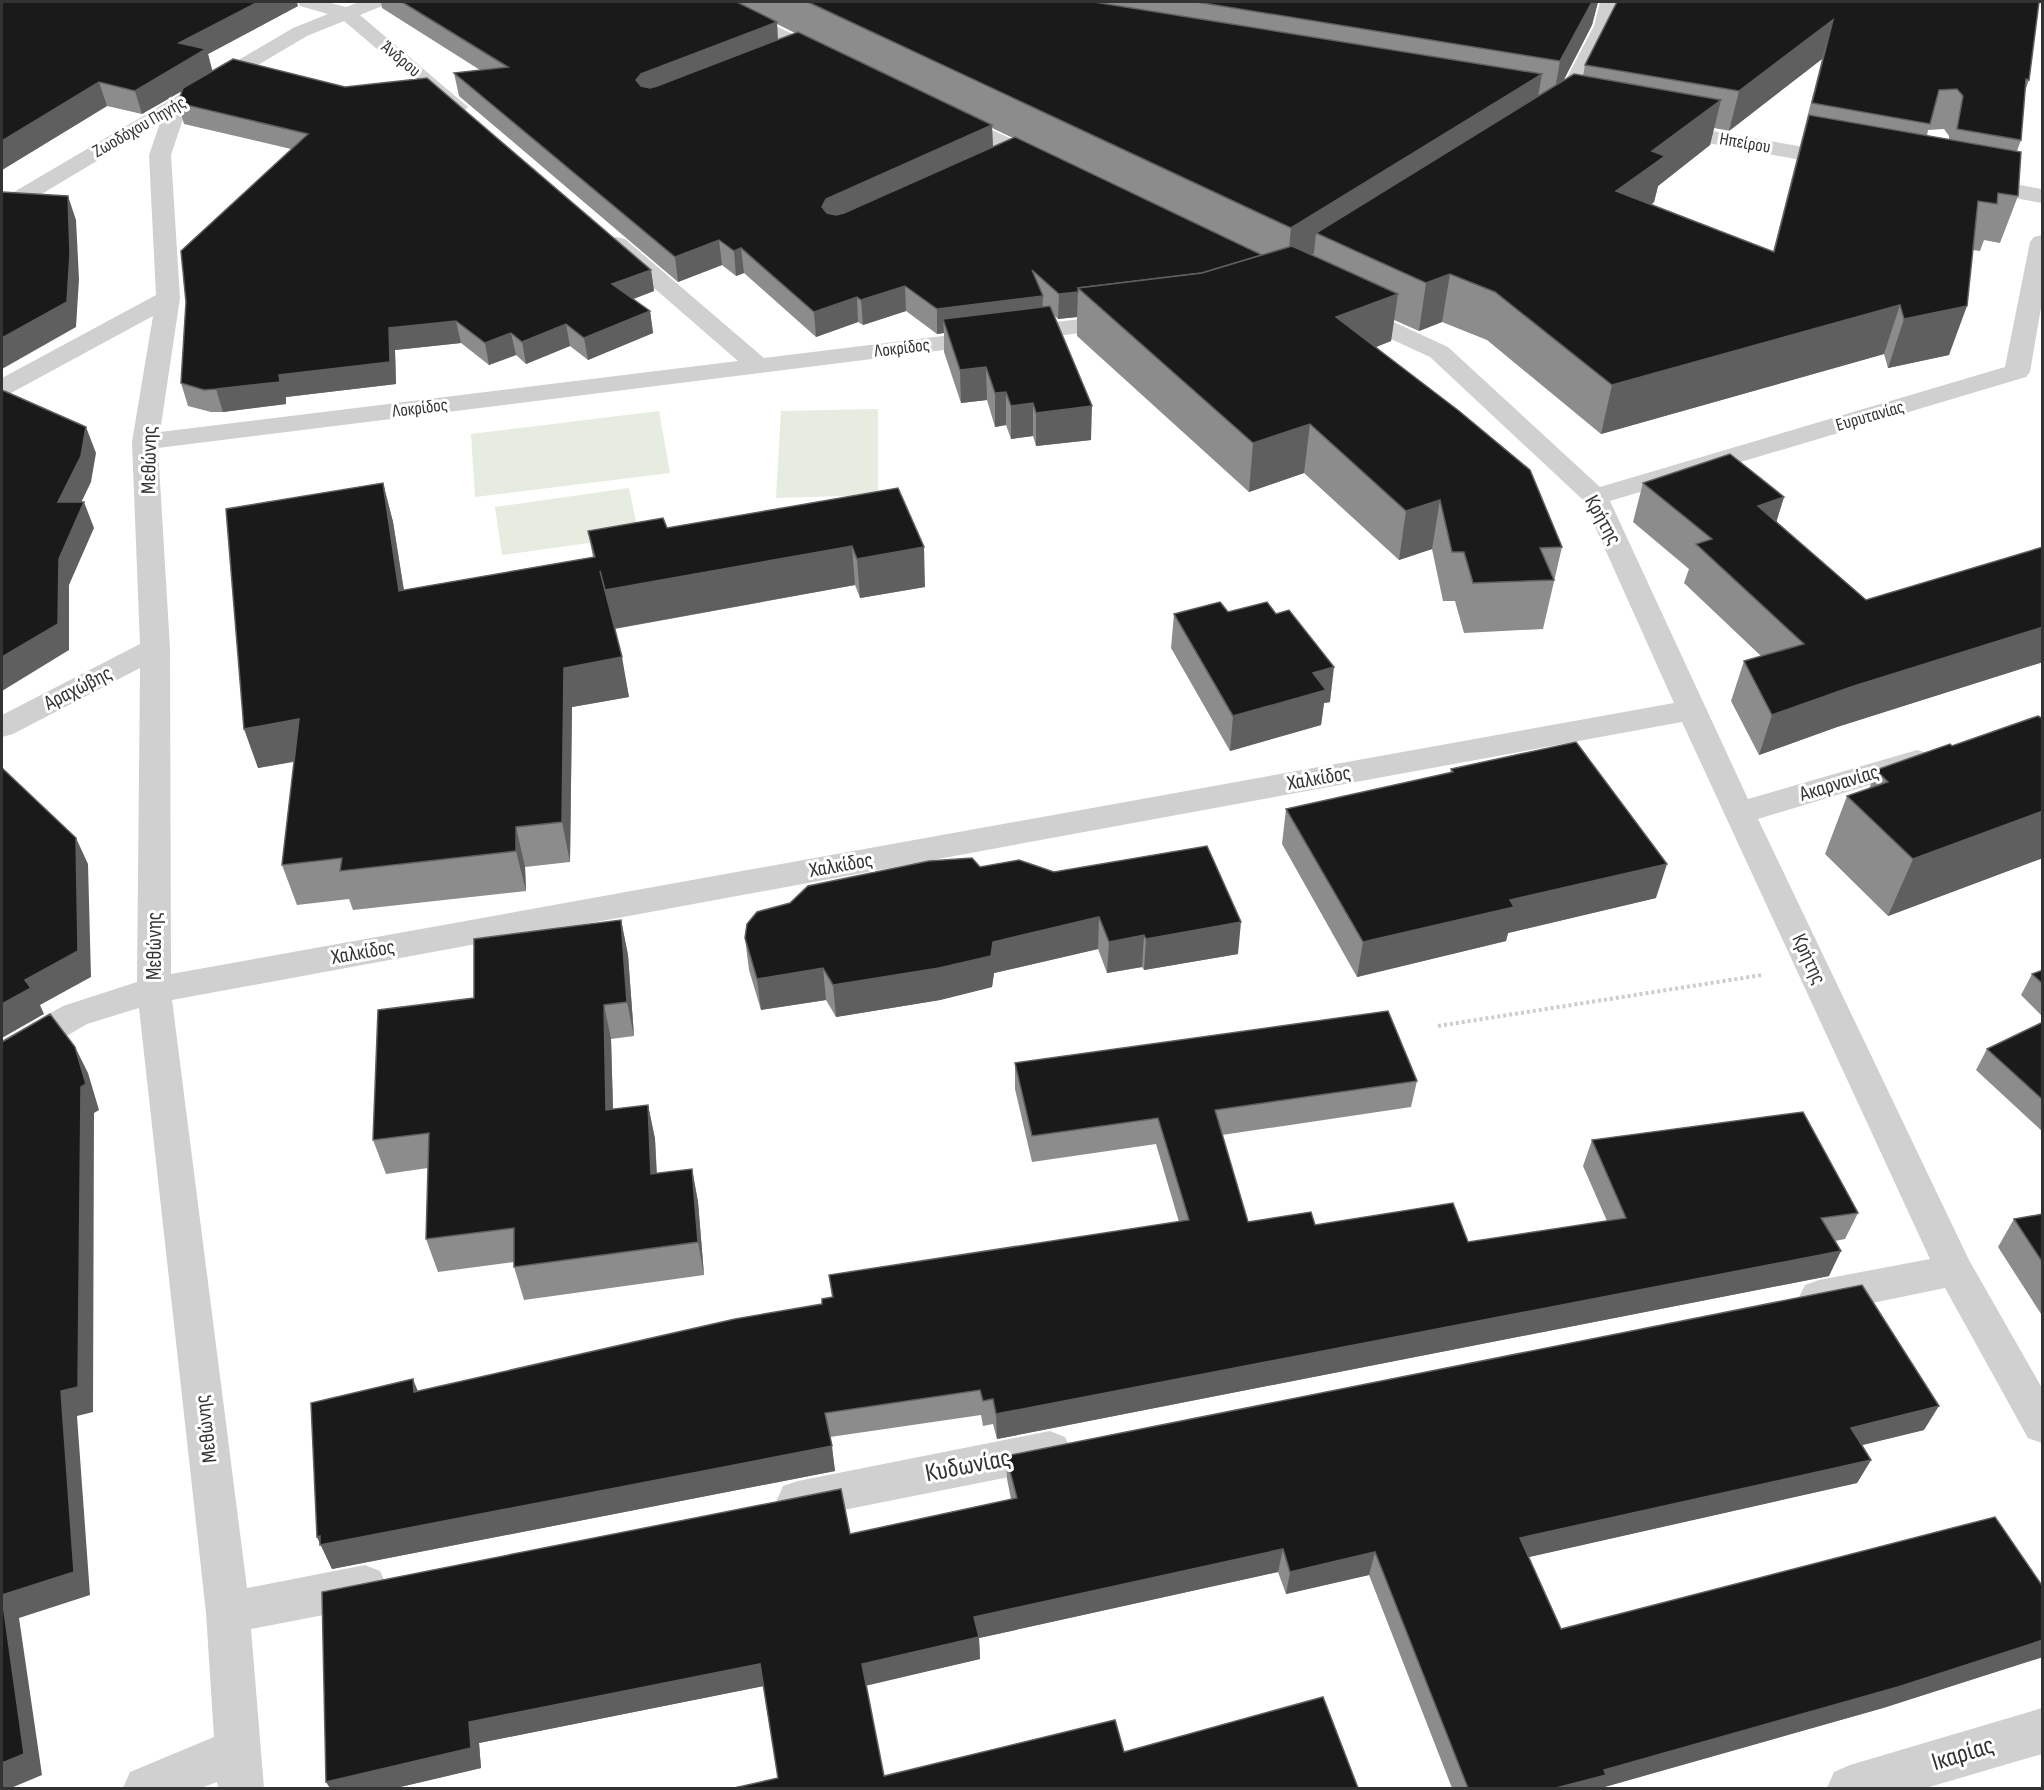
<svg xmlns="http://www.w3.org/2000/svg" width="2044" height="1790" font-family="'Sofia Sans Condensed',sans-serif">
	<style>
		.green { fill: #e6ecdf }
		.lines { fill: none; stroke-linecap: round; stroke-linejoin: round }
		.path { stroke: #cdcdcd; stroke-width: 4; stroke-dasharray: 3 3; stroke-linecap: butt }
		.minor { fill: #d0d0d0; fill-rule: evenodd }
		.wall { fill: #8c8c8c; fill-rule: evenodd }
		.shaded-wall { fill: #5f5f5f }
		.building { fill: #1a1a1a; stroke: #5f5f5f; stroke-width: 1.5 }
		.labels { text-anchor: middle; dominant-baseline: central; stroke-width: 6; stroke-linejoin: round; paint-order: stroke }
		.far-street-label { font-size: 18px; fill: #333; stroke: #fff }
		.street-label { font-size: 21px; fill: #333; stroke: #fff }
		.near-street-label { font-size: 26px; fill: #333; stroke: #fff }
	</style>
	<rect width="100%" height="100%" fill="#fff"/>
	<g class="green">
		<path d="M878 409V495L776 498 781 411Z"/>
		<path d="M659 411 670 473 475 497 471 434Z"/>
		<path d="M629 488 639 536 502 555 495 507Z"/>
	</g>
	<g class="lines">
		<path class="path" d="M1438 1026 1762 975"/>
		<g class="minor">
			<path d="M298 2H327L346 7 359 2H384L382 6 360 15 468 107 464 111 457 113 450 111 344 21 307 36 187 107 171 155 180 298 160 432 738 361 609 249 605 244 609 239 617 237 625 239 764 358 1121 314 1130 316 1133 321 1130 326 1121 328 158 448 170 648 171 974 1674 703 1583 500 1430 357 1343 317 1340 312 1343 307 1352 305 1361 307 1448 347 1600 487 2005 367 2030 242 2034 237 2042 235V302L2030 372 2026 377 1610 501 1748 799 1917 750 1928 753 1932 760 1928 767 1758 819 1969 1260 2042 1388V1443L2028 1438 1945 1288 1819 1314 1805 1309 1799 1297 1805 1285 1819 1280 1930 1259 1682 722 172 1000 247 1588 365 1565 380 1571 387 1586 380 1601 365 1607 251 1629 264 1788H218L217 1782 201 1788H123L130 1772 214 1737 206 1613 139 1008 87 1024 15 1066 2 1070V1040L63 1006 137 982 140 668 13 734 2 737V715L140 644 132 442 153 316 11 393 2 395V378L156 295 149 155 160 123 10 213 2 215V199L293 28 328 14 300 6Z"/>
			<path d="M702 2H726L832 53 835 57 832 61H818L705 6Z"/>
			<path d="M1600 2H1620L1614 26 1568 114 1557 118 1550 116 1546 112 1552 106 1594 26Z"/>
			<path d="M953 112 1049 156 1052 161 1049 166 1041 168 1033 166 945 123 942 118 945 113Z"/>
			<path d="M1667 123 1844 154 1852 156 1855 161 1852 166 1844 168 1659 134 1656 129 1659 124Z"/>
			<path d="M1974 177 2042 189V203L1966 189 1963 184 1966 179Z"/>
			<path d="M1050 1431 1065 1437 1071 1450 1065 1463 1050 1469 798 1519 783 1514 777 1500 783 1486 798 1481Z"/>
			<path d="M2042 1708V1754L1926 1788H1827L1834 1772 1850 1765Z"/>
		</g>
	</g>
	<g class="wall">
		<path d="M2 2 298 6 208 54 212 71 651 270 654 291 633 299 650 311 653 333 588 360 570 346 526 364 516 355 489 365 461 343 395 350 396 384 286 397V404L223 412H211L188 406 181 383 291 149 184 124 178 103 182 91 142 114 107 106 2 170Z"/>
		<path d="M381 2H1097L1106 4V2H1598L1592 25 1563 81 1583 76 1585 65 2039 2 2029 80 2025 91 2021 140 2017 151 2018 196 2000 243 1984 240 1980 251 1973 250 1949 355 1888 368 1884 354 1601 434 1487 340 1442 322 1419 331 1394 320 1391 341 1376 347 1562 547 1543 629 1464 633 1455 601H1443L1432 549 1399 560 1304 473 1249 492 1077 336V317L1058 319 1054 315 1091 440 1036 446 1033 436 1011 439 1006 425 995 427 987 400 961 403 944 352V333L937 334 906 311 863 325 858 322 816 337 744 273 736 276 722 265 678 282 459 96 454 73 480 70 382 8ZM777 24 795 33 778 39ZM1822 59 1773 252 1651 205 1654 202 1658 186 1710 145 1714 128 1729 131ZM992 128 1013 138 993 147ZM1944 129 1949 136V139L1927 136 1928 130Z"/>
		<path d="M383 483 393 522 404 590 593 557 588 531 667 528 898 488 925 587 860 598 855 585 615 629 629 697 572 707 570 862 525 867 526 891 353 910 349 899 297 905 282 865 294 762 258 768Z"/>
		<path d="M1643 483 1784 497 1776 522 1866 600 2043 547V662L1837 727 1759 755 1731 701 1744 661 1761 656 1684 583 1689 569 1633 522Z"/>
		<path d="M1228 612 1330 702 1324 703 1321 725 1230 751 1171 648 1174 614Z"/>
		<path d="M2043 719V858L1888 916 1825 854 1847 796 1869 789 1876 770 1952 746Z"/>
		<path d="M1451 769 1656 898 1508 933 1506 941 1357 977 1282 844 1286 809 1450 773Z"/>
		<path d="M980 867 1238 954 1144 970 1142 967 1107 973 1098 949 994 973 992 987 940 1000 836 1017 826 1000 761 1010 749 970 745 938 790 903Z"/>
		<path d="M621 920 628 955 634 1036 611 1039 613 1109 648 1105 655 1139 657 1173 692 1169 698 1202 704 1275 524 1300 514 1267V1262L438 1272 426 1239 428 1168 386 1174 373 1140Z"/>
		<path d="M2043 970V1017L2021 995 2032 974Z"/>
		<path d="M2043 1022V1132L1976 1070 1987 1049Z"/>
		<path d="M1015 1063 1417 1081 1411 1107 1222 1135 1248 1222 1315 1225 1468 1242 1607 1221 1583 1166 1592 1140 1858 1213 1845 1239 1835 1241 1829 1276 997 1439 993 1424 983 1426 981 1415 830 1437 835 1471 332 1569 317 1537 418 1391 822 1304 832 1297 829 1275 1179 1222 1156 1144 1032 1162 1015 1089Z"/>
		<path d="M2043 1214V1317L1998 1247 2014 1219Z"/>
		<path d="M1924 1430 1862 1445 1871 1460 1857 1483 1528 1557 1561 1629 2043 1587V1657L1883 1708 1601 1788H1452L1369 1575 1286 1594 1278 1572 979 1638 980 1659 866 1685 884 1776 1124 1752 1358 1788 778 1778 763 1686 479 1743 481 1768 396 1788H330L326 1782 850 1534 1011 1499 1007 1479 1006 1456Z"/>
	</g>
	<g class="shaded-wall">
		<path d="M258 2H297L298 6 208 54 213 73 142 114 135 91 179 43Z"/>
		<path d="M1592 2H1598L1592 25 1553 101 1560 61Z"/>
		<path d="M1833 20 1822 59 1729 131 1739 91Z"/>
		<path d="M777 22 778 45 639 103 636 80 641 74Z"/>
		<path d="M1542 74 1535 114 1316 233 1314 253 1287 269 1291 228Z"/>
		<path d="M99 82 107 106 2 170V141Z"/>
		<path d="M1721 100 1710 145 1658 186 1654 202 1606 238 1616 191 1652 151Z"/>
		<path d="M992 125 993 149 828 223 822 207 826 199Z"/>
		<path d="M68 196 76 220 79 279 76 327 2 369V338Z"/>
		<path d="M719 240 722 265 678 282 675 257Z"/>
		<path d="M741 248 744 273 736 276 734 251Z"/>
		<path d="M651 270 654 291 615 306 612 284Z"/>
		<path d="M1450 274 1442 322 1419 331 1426 283Z"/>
		<path d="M905 286 906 311 863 325 861 300Z"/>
		<path d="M1078 292 1077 317 1058 319 1059 294Z"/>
		<path d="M1398 294 1391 341 1330 365 1336 317Z"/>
		<path d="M1043 296 1042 321 943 319 944 333 937 334V309Z"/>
		<path d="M857 297 858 322 816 337 814 312Z"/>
		<path d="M1900 305 1884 354 1601 434 1612 385Z"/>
		<path d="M1967 306 1949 355 1888 368 1904 319Z"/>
		<path d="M650 311 653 333 588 360 584 338Z"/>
		<path d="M456 321 461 343 395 350 396 384 286 397V404L223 412 216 389 279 375 389 328Z"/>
		<path d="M566 324 570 346 526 364 522 342Z"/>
		<path d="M511 333 516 355 489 365 485 343Z"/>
		<path d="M986 367 987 400 961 403 960 370Z"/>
		<path d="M1006 392V425L995 427V393Z"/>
		<path d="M1033 403V436L1011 439V406Z"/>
		<path d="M1092 406 1091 440 1036 446V413Z"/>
		<path d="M1310 424 1304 473 1249 492 1253 443Z"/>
		<path d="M86 427 96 453 91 482 69 528 58 502Z"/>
		<path d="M383 483 393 522 410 630 399 591Z"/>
		<path d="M1784 497 1772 536 1758 506Z"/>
		<path d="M1440 500 1432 549 1399 560 1406 511Z"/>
		<path d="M84 502 94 528 69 585V650L2 691V657L59 559Z"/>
		<path d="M852 546 855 585 612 629 605 590Z"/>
		<path d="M924 547 925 587 860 598 857 559Z"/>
		<path d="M2043 627V662L1837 727 1759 755 1772 715 1851 687Z"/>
		<path d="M622 657 629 697 572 707 570 862 562 822 564 668Z"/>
		<path d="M1334 667 1330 702 1324 703 1321 725 1230 751 1233 716 1313 673Z"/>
		<path d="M299 719 312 758 258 768 244 729Z"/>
		<path d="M2043 811V858L1888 916 1913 859Z"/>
		<path d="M516 827 525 867 526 891 516 851Z"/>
		<path d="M76 838 88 864 91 977 40 1005 44 1014 2 1038V1004L25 980Z"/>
		<path d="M1667 864 1656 898 1508 933 1506 941 1357 977 1363 942 1510 900Z"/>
		<path d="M1099 917 1098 949 994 973 992 987 940 1000 836 1017 833 985 993 942Z"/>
		<path d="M621 920 628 955 634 1036 627 1002Z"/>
		<path d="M1241 922 1238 954 1144 970 1146 939Z"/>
		<path d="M1144 935 1142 967 1107 973 1109 942Z"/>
		<path d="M823 968 826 1000 761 1010 757 979Z"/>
		<path d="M604 1005 611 1039 614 1144 606 1110Z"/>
		<path d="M75 1047 88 1073 99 1110 94 1113 93 1412 77 1416 90 1595 19 1618 42 1775 11 1788H2V1595L61 1391Z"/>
		<path d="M648 1105 655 1139 658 1208 651 1174Z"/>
		<path d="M692 1169 698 1202 704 1275 698 1242Z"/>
		<path d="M1841 1251 1829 1276 997 1439 996 1414Z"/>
		<path d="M413 1379 423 1404 414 1392Z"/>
		<path d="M1939 1406 1924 1430 1838 1451 1851 1428Z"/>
		<path d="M832 1446 835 1471 332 1569 317 1537Z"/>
		<path d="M1871 1460 1857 1483 1512 1561 1520 1538Z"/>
		<path d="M1283 1549 1278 1572 979 1638 980 1659 865 1686 862 1664 974 1617Z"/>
		<path d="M1375 1552 1369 1575 1286 1594 1290 1572Z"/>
		<path d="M2043 1640V1657L1883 1708 1601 1788H1556L1604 1770Z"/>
		<path d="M760 1664 764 1686 479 1743 481 1768 396 1788H330L326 1782 469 1722Z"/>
	</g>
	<g class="building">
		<path d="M2 2H258L179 43 206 49 135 91 99 82 2 141Z"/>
		<path d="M402 2H737L777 22 641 74 636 80 641 86 650 88 657 86 798 32 992 125 826 199 822 207 827 213 836 215 844 213 1015 137 1262 255 1202 273 1078 288V292L1059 294 1032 270 1043 296 937 309 905 286 861 300 857 297 814 312 741 248 734 251 719 240 675 257 454 73 508 67Z"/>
		<path d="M808 2H1094L1542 74 1291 228Z"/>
		<path d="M1197 2H1592L1560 61Z"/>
		<path d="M1617 2H2039L2029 80 2026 79 2021 140 1957 129 1963 96 1957 89 1939 90 1930 124 1812 103 1833 20 1739 91 1585 65Z"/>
		<path d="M233 59 345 87 427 78 651 270 612 284 650 311 584 338 566 324 522 342 511 333 485 343 456 321 389 328 390 362 279 375 280 382 216 389 204 390 181 383 186 302 181 251 308 134 178 103 183 88Z"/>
		<path d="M1574 74 1721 100 1652 151 1665 156 1616 191 1774 252 1809 115 2021 152 2018 196 1998 193 1997 204 1978 201 1967 306 1904 319 1900 305 1612 385 1495 292 1450 274 1426 283 1316 233Z"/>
		<path d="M2 192 68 196 70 254 67 302 2 338Z"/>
		<path d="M1292 246 1398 294 1336 317 1459 411 1530 470 1562 547 1540 548 1554 580 1473 583 1464 552H1452L1440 500 1406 511 1310 424 1253 443 1078 288 1202 273Z"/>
		<path d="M1050 306 1092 406 1036 413 1033 403 1011 406 1006 392 995 393 986 367 960 370 943 319Z"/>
		<path d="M2 390 86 427 81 456 58 502H84L59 559 58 624 2 657Z"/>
		<path d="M1730 454 1784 497 1758 506 1866 600 2043 547V627L1851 687 1772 715 1744 661 1804 644 1696 544 1712 539 1643 483Z"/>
		<path d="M383 483 399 591 595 557 588 531 663 518 667 528 898 488 924 547 857 559 852 546 605 590 600 571 622 657 564 668 562 822 516 827V851L340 871 342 858 282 865 299 719 244 729 226 509Z"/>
		<path d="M1220 602 1228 612 1267 602 1276 614 1289 610 1334 667 1313 673 1326 690 1233 716 1174 614Z"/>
		<path d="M2038 716 2043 719V811L1913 859 1847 796 1888 782 1876 770 1950 744 1952 746Z"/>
		<path d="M1576 742 1667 864 1510 900 1514 907 1363 942 1286 809 1453 772 1451 769Z"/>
		<path d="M2 768 76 838 78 951 25 980 31 988 2 1004Z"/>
		<path d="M1207 846 1241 922 1146 939 1144 935 1109 942 1099 917 993 942 991 956 939 968 833 985 823 968 757 979 745 938 747 924 757 912 790 903 808 886 929 861 972 858 980 867 1019 860 1054 872Z"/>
		<path d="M621 920 627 1002 604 1005 606 1110 648 1105 651 1174 692 1169 698 1242 514 1267V1228L426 1239 429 1133 373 1140 378 1010 474 998V939Z"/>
		<path d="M2043 970V984L2032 974Z"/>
		<path d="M1388 1011 1417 1081 1215 1110 1248 1222 1311 1212 1315 1225 1453 1203 1468 1242 1626 1218 1592 1140 1803 1112 1858 1213 1821 1218 1841 1251 996 1414 993 1399 983 1401 980 1390 825 1413 832 1446 320 1545V1536L317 1537 311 1403 413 1379 414 1392 735 1319 822 1304V1299L833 1297 829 1275 1189 1220 1158 1118 1032 1136 1015 1063Z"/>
		<path d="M50 1014 75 1047 86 1084 81 1087 78 1387 61 1391 74 1572 2 1595V1042Z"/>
		<path d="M2043 1022V1100L1987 1049Z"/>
		<path d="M2043 1214V1263L2014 1219Z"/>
		<path d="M1862 1285 1939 1406 1851 1428 1871 1460 1520 1538 1561 1629 1995 1517 2043 1587V1640L1898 1687 1604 1770 1606 1775 1556 1788H1468L1375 1552 1290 1572 1283 1549 974 1617 979 1637 862 1664 884 1776 1115 1720 1124 1752 1323 1697 1358 1788H734L778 1778 760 1664 469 1722 471 1748 326 1782 322 1592 841 1489 850 1534 1017 1498 1006 1456Z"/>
		<path d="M2 1597 24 1754 2 1763Z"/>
	</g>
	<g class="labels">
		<g class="far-street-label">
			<text transform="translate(401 59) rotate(40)">Άνδρου</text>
			<text transform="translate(139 127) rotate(-30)">Ζωοδόχου Πηγής</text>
			<text transform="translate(1745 143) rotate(10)">Ηπείρου</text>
			<text transform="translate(902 348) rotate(-7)">Λοκρίδος</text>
			<text transform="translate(420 408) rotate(-7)">Λοκρίδος</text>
			<text transform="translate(1870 416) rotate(-16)">Ευρυτανίας</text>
		</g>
		<g class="street-label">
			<text transform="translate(149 460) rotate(-89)">Μεθώνης</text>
			<text transform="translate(1603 520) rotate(61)">Κρήτης</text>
			<text transform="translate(78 688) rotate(-27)">Αραχώβης</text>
			<text transform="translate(1319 778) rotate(-10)">Χαλκίδος</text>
			<text transform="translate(1839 783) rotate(-17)">Ακαρνανίας</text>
			<text transform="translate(841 865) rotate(-10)">Χαλκίδος</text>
			<text transform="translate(154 946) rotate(-90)">Μεθώνης</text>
			<text transform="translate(363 952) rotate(-10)">Χαλκίδος</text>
			<text transform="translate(1809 959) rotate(65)">Κρήτης</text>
			<text transform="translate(206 1429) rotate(-97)">Μεθώνης</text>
		</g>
		<g class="near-street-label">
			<text transform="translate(968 1466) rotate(-11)">Κυδωνίας</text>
			<text transform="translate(1963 1754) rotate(-17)">Ικαρίας</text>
		</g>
	</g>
	<rect width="2044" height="1790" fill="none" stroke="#333333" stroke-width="6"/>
</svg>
